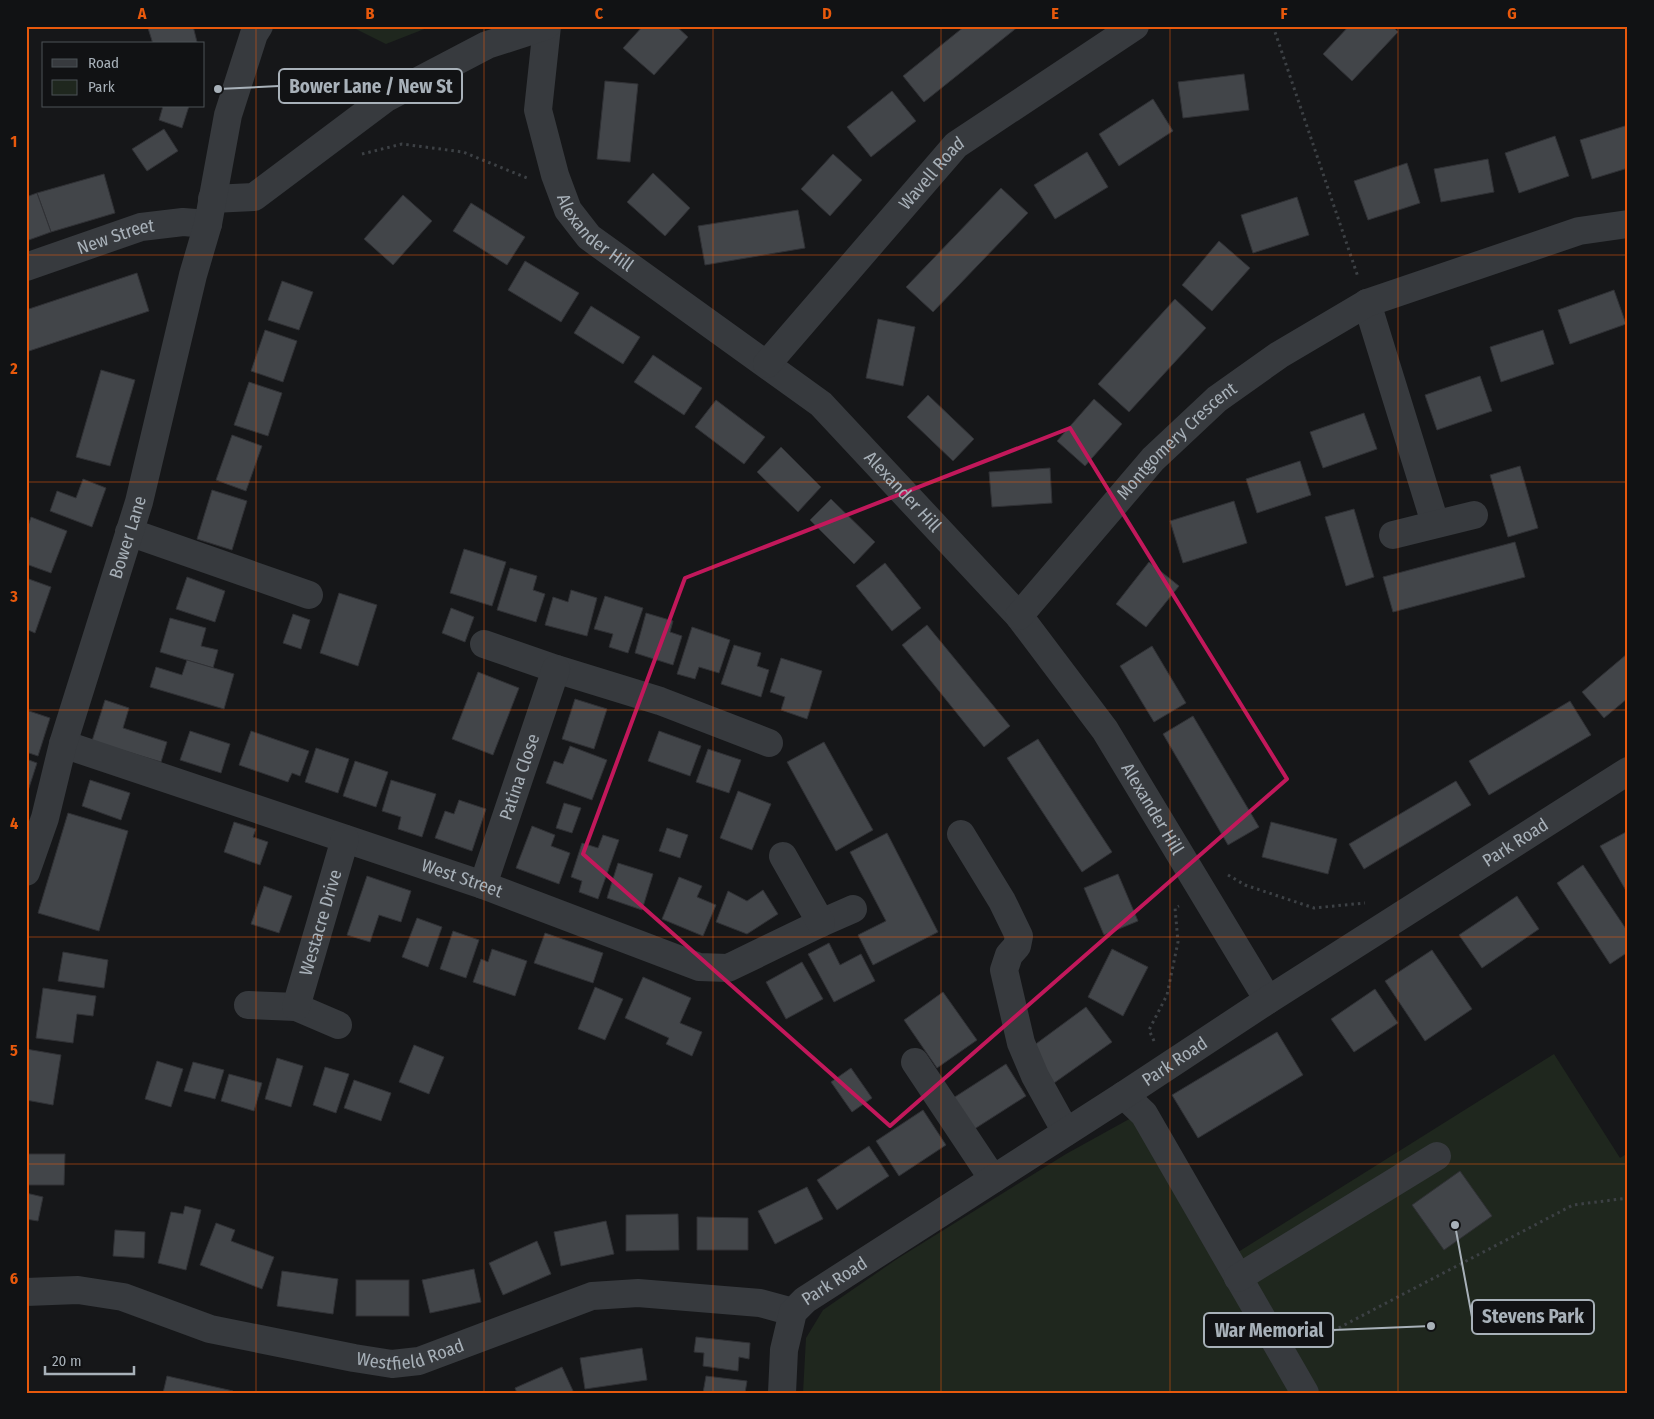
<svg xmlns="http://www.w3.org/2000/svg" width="1654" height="1419" font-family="'Fira Sans Condensed',sans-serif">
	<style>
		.green { fill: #1f271e }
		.building { fill: #424549; stroke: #303135 }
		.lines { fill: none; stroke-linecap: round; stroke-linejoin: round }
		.path { stroke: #3d4145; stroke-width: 3; stroke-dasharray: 2.5 4; stroke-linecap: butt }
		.minor { stroke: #373a3e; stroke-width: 28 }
		.marked { fill: none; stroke: #c2185b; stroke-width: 4; stroke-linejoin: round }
		.grid { fill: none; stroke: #e8590c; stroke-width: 1; stroke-opacity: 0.55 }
		.labels { text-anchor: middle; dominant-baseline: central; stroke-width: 5; stroke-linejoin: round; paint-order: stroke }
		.street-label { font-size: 18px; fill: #a8b1b9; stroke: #111214 }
		.leader { fill: none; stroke: #a8b1b9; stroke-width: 2 }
		.callout-dot { fill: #a8b1b9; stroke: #111214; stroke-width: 2 }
		.callout { fill: #111214; stroke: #a8b1b9; stroke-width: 2 }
		.callout-label { font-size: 19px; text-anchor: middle; font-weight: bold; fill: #a8b1b9 }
		.neatline { fill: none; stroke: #e8590c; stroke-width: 2 }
		.grid-label { font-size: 16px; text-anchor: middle; font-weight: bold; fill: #e8590c }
	</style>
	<rect width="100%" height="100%" fill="#161719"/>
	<g class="green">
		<path d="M350 26H432L386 44Z"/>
		<path d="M1554 1054 1620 1158 1628 1153V1393H803L806 1338 823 1310 897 1259 1066 1154 1151 1107 1235 1254Z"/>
	</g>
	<g class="building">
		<path d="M154 26H193L197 42 190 44H153L148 28Z"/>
		<path d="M643 26H676L688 37 654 75 623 48Z"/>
		<path d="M965 26H1019L924 102 903 76Z"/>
		<path d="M1349 26H1392L1398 32 1352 81 1323 54Z"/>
		<path d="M1244 74 1249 110 1183 118 1178 82Z"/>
		<path d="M605 81 638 84 630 162 597 159Z"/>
		<path d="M892 91 916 121 871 157 847 127Z"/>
		<path d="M1153 99 1173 131 1119 166 1099 134Z"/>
		<path d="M163 106H189L182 128 159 120Z"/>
		<path d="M1628 125V168L1592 179 1580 140Z"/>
		<path d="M164 129 178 151 147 171 132 149Z"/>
		<path d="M1555 136 1569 176 1519 193 1505 153Z"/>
		<path d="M1087 152 1108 187 1055 219 1034 185Z"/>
		<path d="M833 154 862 180 830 216 801 189Z"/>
		<path d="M1488 159 1494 192 1441 202 1434 169Z"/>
		<path d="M1407 163 1420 203 1368 220 1354 181Z"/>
		<path d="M653 173 690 208 665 236 627 202Z"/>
		<path d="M104 174 115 213 51 232 37 193Z"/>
		<path d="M1001 188 1028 213 933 312 906 287Z"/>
		<path d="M37 193 51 232 26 241V197Z"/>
		<path d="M403 195 432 221 393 265 364 239Z"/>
		<path d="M1297 197 1309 235 1253 253 1241 215Z"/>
		<path d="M471 203 525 237 507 265 453 231Z"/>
		<path d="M798 210 805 248 705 265 698 226Z"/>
		<path d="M1219 241 1250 268 1212 311 1182 285Z"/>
		<path d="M525 261 579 293 561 322 508 290Z"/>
		<path d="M137 273 149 311 29 351 26 344V310Z"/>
		<path d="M282 281 313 292 299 330 268 320Z"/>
		<path d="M1614 290 1626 324 1570 344 1558 310Z"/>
		<path d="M1175 299 1206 328 1129 412 1098 384Z"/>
		<path d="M591 306 640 337 623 364 574 333Z"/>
		<path d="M878 319 915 327 903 386 866 378Z"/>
		<path d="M265 330 297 341 283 382 251 371Z"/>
		<path d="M1543 330 1554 364 1501 382 1490 347Z"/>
		<path d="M653 355 702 388 684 415 634 382Z"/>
		<path d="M101 370 135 380 110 466 76 457Z"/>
		<path d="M1480 376 1492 411 1437 430 1425 395Z"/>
		<path d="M249 382 282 393 268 436 234 425Z"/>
		<path d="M928 395 974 439 953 461 907 417Z"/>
		<path d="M1094 399 1122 424 1085 466 1057 441Z"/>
		<path d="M716 400 765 437 744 464 695 427Z"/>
		<path d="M1364 413 1377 449 1323 468 1310 432Z"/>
		<path d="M232 435 262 446 246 491 216 480Z"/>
		<path d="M781 447 821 487 798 512 757 472Z"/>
		<path d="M1300 461 1311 495 1257 513 1246 479Z"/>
		<path d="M1520 466 1538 528 1508 537 1490 475Z"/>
		<path d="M1050 468 1052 503 992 507 989 472Z"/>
		<path d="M83 479 106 488 92 527 50 511 57 491 76 498Z"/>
		<path d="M212 490 247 501 232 550 197 539Z"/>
		<path d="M831 499 875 542 854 564 810 520Z"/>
		<path d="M1234 501 1247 543 1183 563 1170 521Z"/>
		<path d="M1354 509 1374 577 1346 586 1325 517Z"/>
		<path d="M31 517 67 531 51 573 26 564V532Z"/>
		<path d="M1515 542 1525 577 1393 612 1383 577Z"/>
		<path d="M464 549 506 562 492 606 450 593Z"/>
		<path d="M1149 562 1179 586 1146 627 1116 604Z"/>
		<path d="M885 563 921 608 892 631 856 586Z"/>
		<path d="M510 568 537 576 533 590 545 594 536 622 497 610Z"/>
		<path d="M187 577 225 591 215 622 176 609Z"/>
		<path d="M26 578 51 587 35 633 26 629Z"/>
		<path d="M571 590 597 598 587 636 545 625 553 597 568 602Z"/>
		<path d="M339 593 377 605 358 666 320 653Z"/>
		<path d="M605 596 643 608 628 653 609 647 613 634 594 629Z"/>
		<path d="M451 608 474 617 465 642 442 633Z"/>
		<path d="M646 613 673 621 670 632 682 636 673 665 635 653Z"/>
		<path d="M293 614 310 620 301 649 283 643Z"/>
		<path d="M170 618 206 628 201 646 218 650 213 668 160 652Z"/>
		<path d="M927 625 1010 726 984 747 902 645Z"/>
		<path d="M692 627 730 640 719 673 699 667 695 679 677 674Z"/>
		<path d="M734 645 761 653 757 666 769 670 761 697 721 684Z"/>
		<path d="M1152 646 1186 703 1154 722 1120 666Z"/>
		<path d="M1627 654 1628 698 1604 718 1582 692Z"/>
		<path d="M781 658 822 671 807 719 781 710 785 697 770 692Z"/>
		<path d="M187 660 234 674 224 709 150 687 156 667 182 675Z"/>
		<path d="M478 672 519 688 493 755 452 739Z"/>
		<path d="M575 699 607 709 594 749 562 739Z"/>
		<path d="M105 700 129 708 123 728 167 742 161 762 92 741Z"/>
		<path d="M1570 701 1591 735 1489 795 1469 761Z"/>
		<path d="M26 710 50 718 38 756 26 752Z"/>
		<path d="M1193 716 1259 827 1228 845 1163 734Z"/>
		<path d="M190 731 230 744 221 773 180 760Z"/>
		<path d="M251 731 309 751 300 776 292 773 288 782 239 765Z"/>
		<path d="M659 731 701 746 690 776 648 761Z"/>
		<path d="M1038 739 1112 852 1082 872 1007 758Z"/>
		<path d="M824 742 873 830 836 851 787 762Z"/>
		<path d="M570 746 607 760 592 800 546 783 554 761 563 764Z"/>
		<path d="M316 748 349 759 338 793 305 782Z"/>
		<path d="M708 749 741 760 729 793 696 782Z"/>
		<path d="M26 759 37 763 26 797Z"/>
		<path d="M355 761 388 772 376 807 343 796Z"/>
		<path d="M90 780 130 793 121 820 82 806Z"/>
		<path d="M391 780 436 794 422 837 398 829 401 817 382 811Z"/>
		<path d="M1456 781 1471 805 1364 869 1349 844Z"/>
		<path d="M738 791 771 804 752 850 720 838Z"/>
		<path d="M459 800 486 809 472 851 435 838 445 811 454 814Z"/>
		<path d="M564 803 581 808 572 833 556 828Z"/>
		<path d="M68 813 128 831 99 931 38 913Z"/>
		<path d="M234 822 256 829 253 837 268 842 260 865 224 852Z"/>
		<path d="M1271 822 1337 839 1328 874 1262 857Z"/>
		<path d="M532 826 555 835 551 846 570 853 559 884 516 868Z"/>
		<path d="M667 828 688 835 680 858 659 851Z"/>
		<path d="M1628 831V894L1600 846Z"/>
		<path d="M887 833 938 932 873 965 858 935 886 921 850 852Z"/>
		<path d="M603 835 619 840 598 899 579 892 582 881 571 877 582 843 598 848Z"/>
		<path d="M618 863 653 874 642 910 607 898Z"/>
		<path d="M1583 865 1628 932V952L1610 964 1557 883Z"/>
		<path d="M1118 874 1138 921 1104 935 1084 888Z"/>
		<path d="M367 876 411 891 401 922 379 915 370 942 347 935Z"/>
		<path d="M679 877 702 886 697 897 716 905 703 936 662 919Z"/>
		<path d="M264 886 292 896 279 933 251 924Z"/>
		<path d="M763 890 778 914 747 934 716 922 728 891 747 901Z"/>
		<path d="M1517 896 1539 929 1482 968 1459 935Z"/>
		<path d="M417 918 442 927 428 967 402 957Z"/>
		<path d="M453 931 479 940 466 978 440 969Z"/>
		<path d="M545 933 603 953 593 983 534 963Z"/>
		<path d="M829 943 840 965 861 954 875 981 834 1002 808 954Z"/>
		<path d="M492 949 527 961 515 996 473 982 481 959 488 962Z"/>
		<path d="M1112 949 1148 967 1123 1016 1088 997Z"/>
		<path d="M1432 950 1472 1009 1425 1041 1385 981Z"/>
		<path d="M63 952 108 960 104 988 58 981Z"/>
		<path d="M802 962 823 999 786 1019 766 982Z"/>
		<path d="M643 977 691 998 680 1023 702 1032 692 1056 666 1044 669 1038 625 1018Z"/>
		<path d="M595 987 623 999 605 1040 578 1029Z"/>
		<path d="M43 988 96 996 93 1016 77 1014 73 1043 36 1038Z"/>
		<path d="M1375 989 1398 1023 1354 1052 1331 1019Z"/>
		<path d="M943 992 977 1040 937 1068 904 1020Z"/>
		<path d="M1086 1007 1112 1042 1054 1083 1029 1049Z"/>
		<path d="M1277 1032 1303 1075 1198 1138 1172 1095Z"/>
		<path d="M414 1045 444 1057 429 1094 399 1082Z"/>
		<path d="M26 1049 61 1055 53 1105 26 1100Z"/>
		<path d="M277 1058 303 1066 291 1107 265 1099Z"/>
		<path d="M157 1061 183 1069 171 1107 145 1099Z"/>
		<path d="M193 1062 224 1070 215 1099 184 1091Z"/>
		<path d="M1006 1064 1026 1096 965 1135 944 1104Z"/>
		<path d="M325 1067 349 1074 336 1113 313 1105Z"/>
		<path d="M851 1068 872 1098 852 1112 831 1082Z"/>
		<path d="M229 1074 262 1083 254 1111 221 1101Z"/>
		<path d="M354 1080 391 1093 381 1121 344 1108Z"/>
		<path d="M923 1110 946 1145 899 1176 876 1141Z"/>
		<path d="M869 1146 889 1176 837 1210 817 1180Z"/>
		<path d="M26 1154H65L64 1185H26Z"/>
		<path d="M1460 1171 1492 1216 1444 1250 1412 1205Z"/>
		<path d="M807 1187 823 1219 775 1244 758 1211Z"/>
		<path d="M26 1193 43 1197 38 1221 26 1219Z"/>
		<path d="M185 1206 201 1210 186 1270 158 1263 171 1212 183 1214Z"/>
		<path d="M678 1214 679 1250 626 1251V1215Z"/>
		<path d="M697 1217 748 1218V1250H697Z"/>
		<path d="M606 1221 614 1254 561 1266 554 1232Z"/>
		<path d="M216 1223 235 1230 231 1241 274 1257 262 1289 200 1265Z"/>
		<path d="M115 1230 145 1232 144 1258 113 1256Z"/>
		<path d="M537 1241 551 1274 503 1295 489 1263Z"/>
		<path d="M474 1269 481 1302 430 1313 422 1280Z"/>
		<path d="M282 1271 338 1279 333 1314 277 1306Z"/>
		<rect x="356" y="1280" width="53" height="36"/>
		<path d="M696 1337 750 1343 749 1359 739 1357 738 1371 703 1366 704 1353 694 1352Z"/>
		<path d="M642 1348 647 1380 585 1389 580 1358Z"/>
		<path d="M562 1367 574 1393H517L515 1388Z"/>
		<path d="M167 1376 233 1391V1393H163Z"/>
		<path d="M706 1376 747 1381 745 1393H703Z"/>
	</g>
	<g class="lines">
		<g class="path">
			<path d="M1273 26 1358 277"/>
			<path d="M362 154 402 144 463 152 527 178"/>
			<path d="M1228 875 1245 885 1314 908 1365 903"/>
			<path d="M1154 1041 1149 1030 1167 995 1178 942 1175 908 1179 906"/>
			<path d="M1310 1343 1573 1205 1628 1198"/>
		</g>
		<g class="minor">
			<path id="s1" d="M547 26 538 110 555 175 568 210 589 237 821 404 1019 616 1105 730 1268 1000"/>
			<path d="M212 199 254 197 386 98 487 45 546 26"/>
			<path id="s2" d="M26 267 141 227 183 222 208 224"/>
			<path d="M1367 303 1435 523"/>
			<path id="s3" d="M767 364 956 145 1135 26"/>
			<path d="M129 532 309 595"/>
			<path d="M1393 535 1474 515"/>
			<path id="s4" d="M1019 616 1153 459 1217 399 1279 355 1367 303 1579 231 1628 224"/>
			<path d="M484 644 556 669 660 701 769 743"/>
			<path id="s5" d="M63 744 483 885 699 967 728 968 821 923 853 909"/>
			<path d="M961 834 1002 901 1019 936 1017 946 1009 955 1004 970 1021 1043 1035 1076 1066 1132"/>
			<path d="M783 856 821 923"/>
			<path id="s6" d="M26 872 45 818 63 744 139 502 193 275 208 224 228 115 254 34 259 26"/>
			<path id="s7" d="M483 885 556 669"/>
			<path d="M248 1005 296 1007 338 1025"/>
			<path id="s8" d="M296 1007 345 839"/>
			<path d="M915 1062 993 1179"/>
			<path d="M1124 1095 1144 1114 1305 1393"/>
			<path d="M1238 1278 1437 1156"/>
			<path id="s9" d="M26 1292 78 1290 123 1297 210 1329 354 1358 392 1364 419 1361 592 1296 638 1293 760 1303 793 1312"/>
			<path id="s10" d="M782 1393 784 1350 793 1312 805 1300 1124 1095 1268 1000 1628 771"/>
		</g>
	</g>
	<path class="marked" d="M1070 428 1287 779 890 1126 583 854 685 578Z"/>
	<path class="grid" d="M256 26V1393M484 26V1393M713 26V1393M941 26V1393M1170 26V1393M1398 26V1393M26 255H1628M26 482H1628M26 710H1628M26 937H1628M26 1164H1628"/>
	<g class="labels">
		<g class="street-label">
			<text stroke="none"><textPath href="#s3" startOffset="252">Wavell Road</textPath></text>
			<text stroke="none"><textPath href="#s1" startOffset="224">Alexander Hill</textPath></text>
			<text stroke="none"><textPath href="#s2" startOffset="95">New Street</textPath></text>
			<text stroke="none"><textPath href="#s4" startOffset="236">Montgomery Crescent</textPath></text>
			<text stroke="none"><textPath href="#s1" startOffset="629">Alexander Hill</textPath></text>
			<text stroke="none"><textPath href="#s6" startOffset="350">Bower Lane</textPath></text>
			<text stroke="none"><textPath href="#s7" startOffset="114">Patina Close</textPath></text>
			<text stroke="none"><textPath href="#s1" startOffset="1034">Alexander Hill</textPath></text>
			<text stroke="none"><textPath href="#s10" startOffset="944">Park Road</textPath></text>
			<text stroke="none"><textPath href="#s5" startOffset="421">West Street</textPath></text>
			<text stroke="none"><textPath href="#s8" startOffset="88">Westacre Drive</textPath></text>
			<text stroke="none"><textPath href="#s10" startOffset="539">Park Road</textPath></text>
			<text stroke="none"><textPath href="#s10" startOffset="134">Park Road</textPath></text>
			<text stroke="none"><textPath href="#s9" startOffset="395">Westfield Road</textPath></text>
		</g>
	</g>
	<path class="leader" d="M218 89L279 86M1455 1225L1472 1317M1431 1326L1333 1330"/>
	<g class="callout-dot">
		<circle cx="218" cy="89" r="5"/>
		<circle cx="1455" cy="1225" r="5"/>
		<circle cx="1431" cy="1326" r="5"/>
	</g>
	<g class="callout">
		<rect x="279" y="69" width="183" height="34" rx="5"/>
		<rect x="1472" y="1300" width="122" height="34" rx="5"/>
		<rect x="1204" y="1313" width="129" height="34" rx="5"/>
	</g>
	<g class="callout-label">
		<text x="371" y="93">Bower Lane / New St</text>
		<text x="1533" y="1323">Stevens Park</text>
		<text x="1269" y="1337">War Memorial</text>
	</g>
	<rect width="1654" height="1419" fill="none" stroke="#111214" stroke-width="55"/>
	<rect x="42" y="42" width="162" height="65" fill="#111214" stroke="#4d5256"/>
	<rect x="52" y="59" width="25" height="8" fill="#373a3e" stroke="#4d5256"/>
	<text x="88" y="68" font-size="15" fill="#a8b1b9">Road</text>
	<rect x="52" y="80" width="25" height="15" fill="#1f271e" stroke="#4d5256"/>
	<text x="88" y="92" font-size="15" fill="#a8b1b9">Park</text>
	<path d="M45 1366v8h89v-8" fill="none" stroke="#a8b1b9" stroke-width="2.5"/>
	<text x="52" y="1366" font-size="15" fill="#a8b1b9" stroke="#111214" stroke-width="4" paint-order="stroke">20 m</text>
	<rect x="28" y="28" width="1598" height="1364" class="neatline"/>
	<g class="grid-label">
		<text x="142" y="19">A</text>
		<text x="370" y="19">B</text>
		<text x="599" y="19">C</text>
		<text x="827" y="19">D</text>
		<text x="1055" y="19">E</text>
		<text x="1284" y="19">F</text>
		<text x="1512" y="19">G</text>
		<text x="14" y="147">1</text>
		<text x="14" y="374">2</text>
		<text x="14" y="602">3</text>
		<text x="14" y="829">4</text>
		<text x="14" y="1056">5</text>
		<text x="14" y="1284">6</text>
	</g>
</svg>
